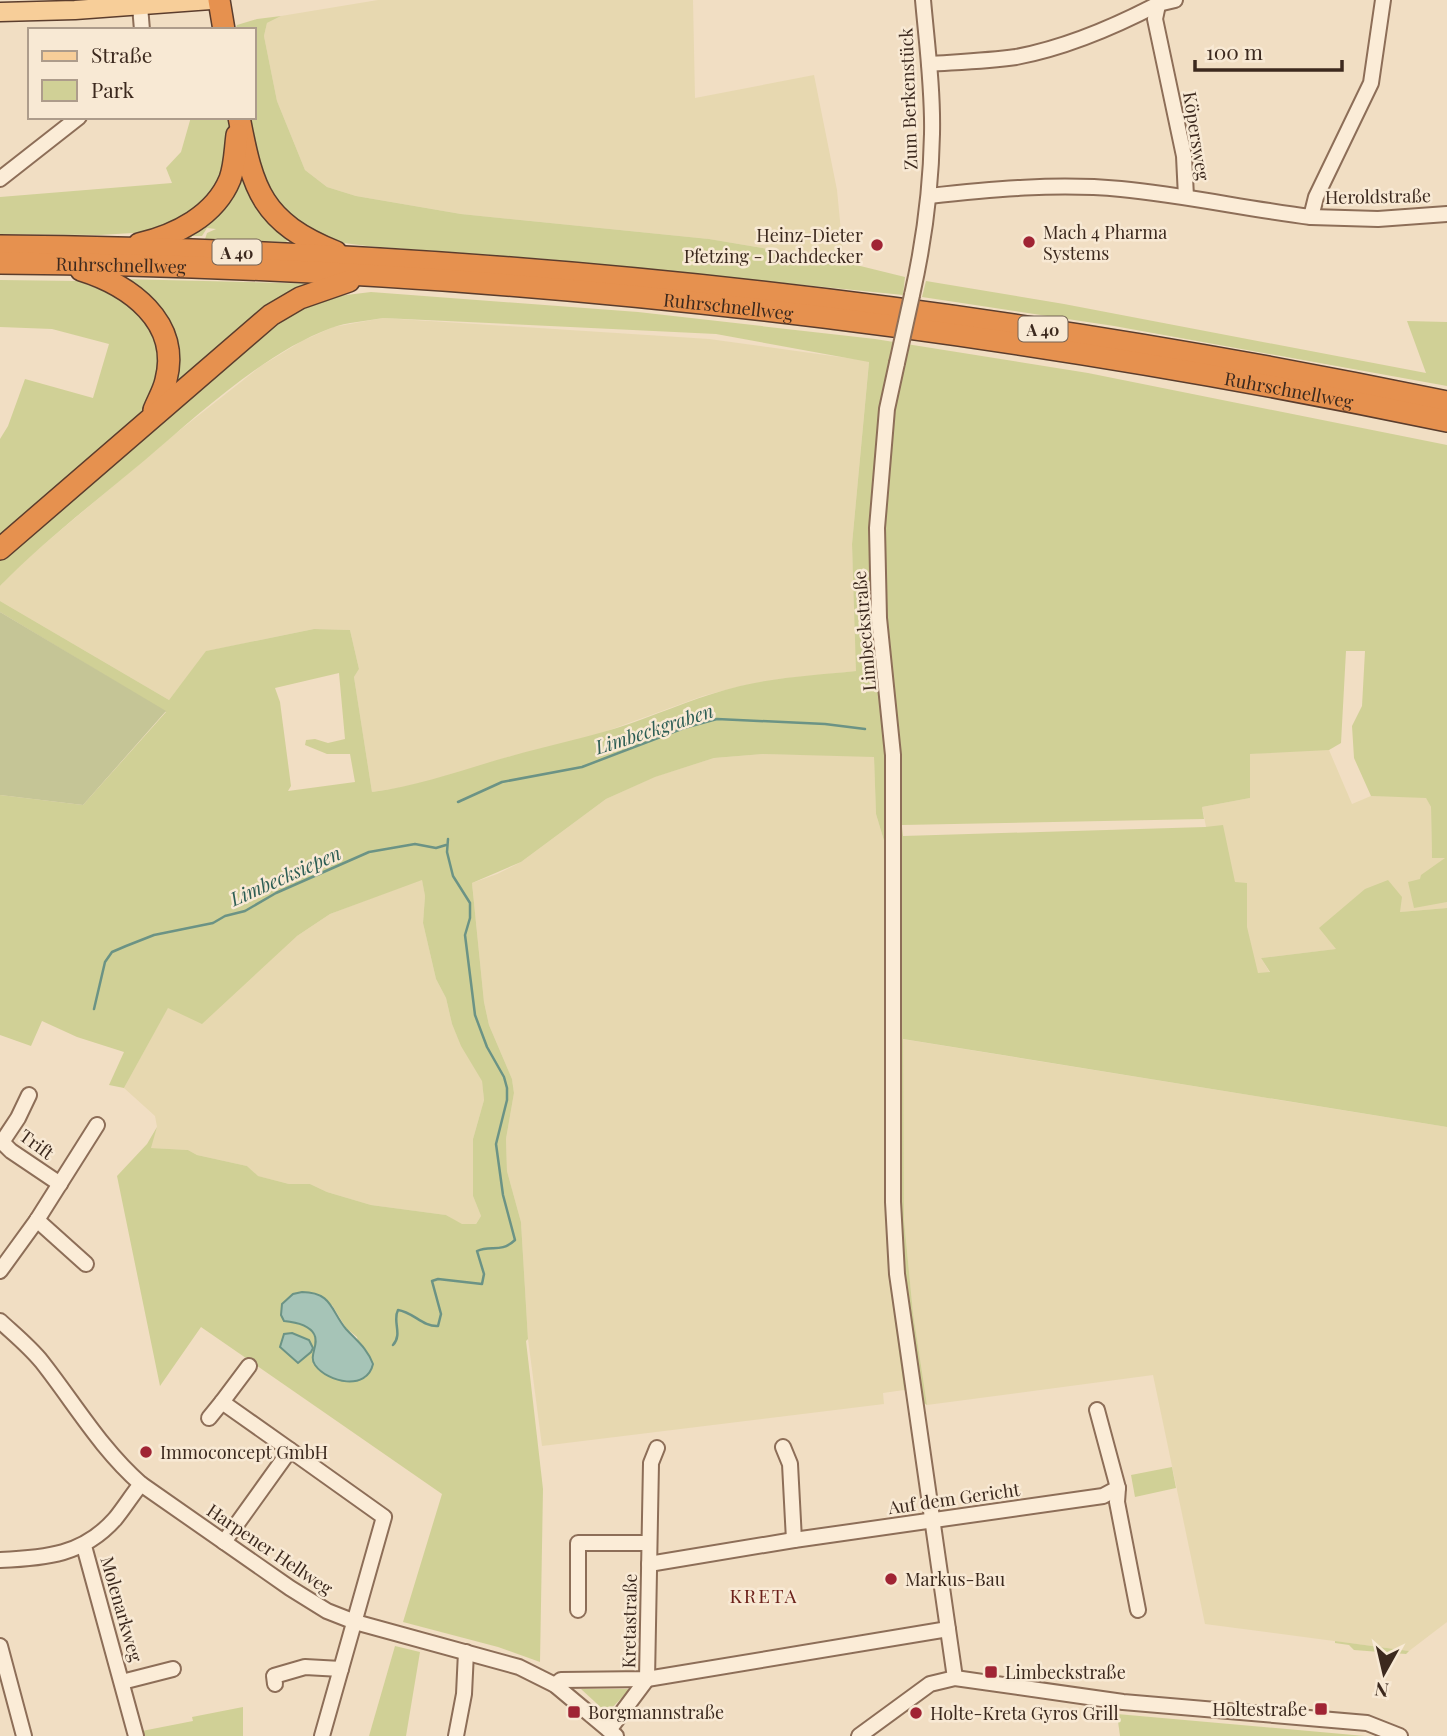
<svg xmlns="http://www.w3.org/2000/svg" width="1447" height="1736" font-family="'Playfair Display',serif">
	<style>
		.farmland { fill: #e7d8b0 }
		.green { fill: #d0d096; fill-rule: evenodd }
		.cemetery { fill: #c5c596 }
		.water { fill: #a6c4b7; stroke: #6b9385; stroke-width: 2 }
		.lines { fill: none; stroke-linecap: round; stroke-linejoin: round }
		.stream { stroke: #6b9385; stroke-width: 2.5 }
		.minor-casing { stroke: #8d6e58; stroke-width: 18 }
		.major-casing { stroke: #5b3d2d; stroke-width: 21 }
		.highway-casing { stroke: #5b3d2d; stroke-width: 24 }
		.minor { stroke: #fbecd7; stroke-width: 14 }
		.major { stroke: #f7ce99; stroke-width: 18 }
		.highway { stroke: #e6914f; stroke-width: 21 }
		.minor-bridge-casing { stroke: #8d6e58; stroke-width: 18; stroke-linecap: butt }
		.minor-bridge { stroke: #fbecd7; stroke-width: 14 }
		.poi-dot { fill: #a02434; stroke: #f8e9d4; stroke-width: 2.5 }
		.labels { text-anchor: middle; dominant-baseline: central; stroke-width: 5; stroke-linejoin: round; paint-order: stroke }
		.shield { fill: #f8e9d4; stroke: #746355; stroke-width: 2 }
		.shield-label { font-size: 16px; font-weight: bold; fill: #3c291e }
		.street-label { font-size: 18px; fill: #3c291e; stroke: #f8e9d4 }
		.poi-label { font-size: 18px; fill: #3c291e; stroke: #f8e9d4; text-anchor: start }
		.water-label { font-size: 19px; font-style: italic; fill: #2c5d54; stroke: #f8e9d4 }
		.neighbourhood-label { font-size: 19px; letter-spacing: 2px; fill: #6c211a; stroke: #f8e9d4 }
	</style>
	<rect width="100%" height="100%" fill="#f1dec3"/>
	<g class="farmland">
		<path d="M378 0H693L695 98 814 75 837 190 844 262 709 239 461 214 356 196 327 187 305 170 277 101 264 36 267 23 281 16Z"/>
		<path d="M383 318 709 339 869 361 852 544 857 671 780 679 741 686 703 696 585 739 511 756 450 776 399 788 372 792 354 677 359 669 350 630 314 629 207 651 169 700 0 601V586L30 556 175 434 261 366 302 341 333 327Z"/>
		<path d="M1296 750H1329L1352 804 1371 796 1426 797 1431 807 1432 858 1447 857V908L1400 912 1337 949 1261 958 1270 973 1258 974 1235 970 1202 807 1250 798V754Z"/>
		<path d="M763 754 874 756 876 814 885 844 886 1232 888 1272 904 1390 883 1393 884 1404 542 1446 528 1339 521 1222 507 1171 506 1139 514 1093 512 1079 489 1025 484 1002 472 883 497 874 521 862 606 799 654 777 714 758Z"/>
		<path d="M422 879 425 896 423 923 436 979 446 998 452 1024 461 1045 482 1080 484 1100 473 1139V1196L481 1216 475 1225H462L446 1215 371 1205 327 1192 310 1184H289L257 1176 247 1166 197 1155 188 1150 150 1148 157 1127 155 1116 124 1088 168 1007 297 936 330 914Z"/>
		<path d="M902 1039 1447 1127V1622L1409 1651 1205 1624 1153 1375 927 1405 913 1313 904 1220Z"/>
	</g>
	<g class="green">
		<path d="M281 16 267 23 264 36 277 101 305 170 327 187 356 196 461 214 709 239 844 262 905 277 903 295 546 259 367 246 344 243 318 236 292 222 259 180 249 117H254V30H235L237 25 257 19Z"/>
		<path d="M191 117H230L229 161 203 208 150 232 99 235 0 234V197L172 183 166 168 181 152Z"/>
		<path d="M239 167 293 236 286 242 205 239 207 233 216 229 207 228 202 236H192L191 239 166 238Z"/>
		<path d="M122 279 324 284 170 394 175 374Z"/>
		<path d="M0 280 77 281 120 297 147 317 163 358 148 405 298 308 330 297 371 292 638 312 875 339 1088 373 1447 445V902L1414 908 1408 882 1420 879 1421 875 1445 858H1432L1431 807 1426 798 1371 796 1354 758 1352 726 1362 706 1365 651H1346L1341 743 1329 750 1250 754V798L1202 807 1204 819 902 825 892 819 902 827 903 836 1205 827 1223 825 1235 882 1247 883V927L1258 973 1270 972 1261 958 1336 949 1319 928 1365 889 1388 880 1402 897 1400 912 1447 908V1127L903 1039 904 1220 913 1313 927 1405 904 1390 888 1272 886 1232 885 844 876 814 874 757 763 754 714 758 655 777 606 799 521 862 472 883 484 1002 489 1025 512 1079 514 1093 506 1139 507 1171 521 1222 528 1339 526 1341 543 1489 540 1662 498 1647 403 1622 442 1494 201 1327 160 1386 117 1176 147 1144 157 1127 151 1148 188 1150 197 1155 247 1166 258 1176 289 1184H310L327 1192 371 1205 446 1215 462 1224H476L481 1216 473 1196V1139L484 1100 482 1081 461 1046 452 1024 446 998 436 979 423 923 425 896 422 880 330 914 297 936 202 1024 168 1008 124 1088 109 1085 124 1052 77 1037 42 1021 31 1046 0 1035V795L83 805 166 712 0 612V601L169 700 206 651 314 629 350 630 359 669 354 677 372 792C420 786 464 769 511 756 550 745 590 737 629 724 666 711 702 695 740 686 778 677 818 675 856 671L852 544 869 362 716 334 383 318C367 321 347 322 331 328 264 353 199 414 145 460 96 501 45 540 0 586V439L8 426 25 379 93 398 109 344 52 329 0 327ZM339 673 345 739 328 743 315 739 306 740 305 745 327 754H350L355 782 288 791 291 786 280 702 275 688ZM332 1305 346 1328 357 1337 366 1377C347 1389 329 1374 313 1364 312 1357 314 1354 315 1347 318 1328 300 1323 284 1321Z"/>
		<path d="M926 281 1064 304 1426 373 1407 321 1447 322V386L1114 326 922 297Z"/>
		<path d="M1172 1467 1176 1488 1135 1497 1131 1475Z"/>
		<path d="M1335 1641 1409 1651 1406 1654 1354 1650 1349 1645 1335 1643Z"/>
		<path d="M395 1646 420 1652 406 1736H369Z"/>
		<path d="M581 1689H630L607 1713Z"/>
		<path d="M243 1707V1736H143L142 1731 147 1730 193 1721 192 1717Z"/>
		<path d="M1117 1714 1365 1736H1120Z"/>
	</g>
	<path class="cemetery" d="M0 612 166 711 83 805 0 795Z"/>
	<g class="water">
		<path d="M302 1292C332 1292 331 1311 346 1329 357 1341 367 1348 373 1364 367 1391 328 1383 315 1365 308 1356 320 1344 314 1334 309 1325 294 1322 284 1321L281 1315 282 1304 293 1294Z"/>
		<path d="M292 1333 309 1340 313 1348 311 1352 298 1363 280 1347 284 1334Z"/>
	</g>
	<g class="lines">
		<g class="stream">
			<path d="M458 802 502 782 582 767 684 728 717 719 825 724 865 729"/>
			<path d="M94 1009 105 962 112 952 126 946 154 935 213 923 225 916 245 911 276 893 369 852 415 844 436 848 446 845"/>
			<path d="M393 1345C403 1334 392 1321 398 1310 413 1312 423 1327 438 1326L441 1314 432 1281 438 1279 482 1284 484 1274 477 1251C491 1244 500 1254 515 1240L503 1195 496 1144 507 1100V1088L504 1077 487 1047 475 1015 465 935 470 918V903L453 876 447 852 448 839"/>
		</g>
		<g class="minor-casing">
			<g id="minor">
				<path d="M1159 0 1155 19 1184 156 1186 197"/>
				<path d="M140 6 142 30"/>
				<path d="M929 64C958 62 987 61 1016 57 1064 48 1114 27 1158 4L1175 0"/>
				<path d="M0 179 79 117"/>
				<path d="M929 196C993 189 1056 183 1121 189 1184 195 1247 209 1311 217L1316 197 1371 83 1383 0"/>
				<path d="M1311 217 1378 219 1447 214"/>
				<path d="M912 295C924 242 931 189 932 134 933 90 927 45 923 0"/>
				<path d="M897 363 887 409 877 528 879 618 893 755V1202L897 1274 955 1678"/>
				<path d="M29 1095 18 1118 2 1142 11 1151 60 1184"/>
				<path d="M37 1220 86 1264"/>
				<path d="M0 1271 37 1220 97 1125"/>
				<path d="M0 1321C14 1334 30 1347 42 1362 75 1404 101 1449 141 1484L290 1588 327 1611 355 1622 519 1667 555 1685 616 1736"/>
				<path d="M249 1366 222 1402 290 1450"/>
				<path d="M1097 1410 1118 1488 1117 1502 1138 1610"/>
				<path d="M209 1418 222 1402"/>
				<path d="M783 1447 790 1464 794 1540"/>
				<path d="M224 1542 290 1450 384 1517 322 1736"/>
				<path d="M84 1546 136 1736"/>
				<path d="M0 1560C46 1558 83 1555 115 1519 124 1508 132 1495 141 1484"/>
				<path d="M649 1564 794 1540 1103 1496 1118 1488"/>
				<path d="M578 1610V1543H649"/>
				<path d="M0 1646 24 1736"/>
				<path d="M122 1682 173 1669"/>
				<path d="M275 1684 274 1676 305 1667 341 1669"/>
				<path d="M555 1685 561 1680 647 1679 948 1629"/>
				<path d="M609 1730 647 1679 651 1463 657 1448"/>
				<path d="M456 1736 464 1694 466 1652"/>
				<path d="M859 1736 930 1684 955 1678 1123 1702 1367 1723 1400 1736"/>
			</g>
		</g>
		<g class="major-casing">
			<path id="major" d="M0 12 75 10 211 0"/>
		</g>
		<g class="highway-casing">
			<g id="highway">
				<path d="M219 0 224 30"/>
				<path d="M239 117C253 191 262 222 336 252"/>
				<path d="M139 244C176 235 215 216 230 179 235 165 235 150 237 135"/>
				<path d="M0 246C486 250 971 303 1447 402"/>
				<path id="s1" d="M0 263C486 266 972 322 1447 421"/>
				<path d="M81 270C129 285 181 321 166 380 164 390 158 400 154 410"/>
				<path d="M0 549 271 315 300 298 349 281"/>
			</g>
		</g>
		<use href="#minor" class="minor"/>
		<use href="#major" class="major"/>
		<use href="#highway" class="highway"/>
		<g class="minor-bridge-casing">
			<path id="minor-bridge" d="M897 363 912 295"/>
		</g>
		<use href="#minor-bridge" class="minor-bridge"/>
	</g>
	<g class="poi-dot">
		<circle cx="1029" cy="242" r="7"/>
		<circle cx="877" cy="245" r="7"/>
		<circle cx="146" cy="1452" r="7"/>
		<circle cx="891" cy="1579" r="7"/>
		<rect x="984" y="1665" width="14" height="14" rx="3.5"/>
		<rect x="1314" y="1702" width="14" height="14" rx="3.5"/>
		<rect x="567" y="1705" width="14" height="14" rx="3.5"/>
		<circle cx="916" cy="1713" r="7"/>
	</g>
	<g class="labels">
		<g class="shield">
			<rect x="212.5" y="239.5" width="49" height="25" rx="5"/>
			<rect x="1018.5" y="316.5" width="49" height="25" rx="5"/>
		</g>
		<g class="shield-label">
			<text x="237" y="252">A 40</text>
			<text x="1043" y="329">A 40</text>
		</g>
		<g class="street-label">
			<text transform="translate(908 99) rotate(-92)">Zum Berkenstück</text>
			<text transform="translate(1197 136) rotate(81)">Köpersweg</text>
			<text transform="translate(1378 196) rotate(-1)">Heroldstraße</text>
			<text stroke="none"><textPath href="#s1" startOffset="121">Ruhrschnellweg</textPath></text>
			<text stroke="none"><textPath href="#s1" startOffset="730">Ruhrschnellweg</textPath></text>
			<text stroke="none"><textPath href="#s1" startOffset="1297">Ruhrschnellweg</textPath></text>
			<text transform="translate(864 631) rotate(-95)">Limbeckstraße</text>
			<text transform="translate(37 1144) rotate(36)">Trift</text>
			<text transform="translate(954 1498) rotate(-8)">Auf dem Gericht</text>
			<text transform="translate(270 1549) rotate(34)">Harpener Hellweg</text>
			<text transform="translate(122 1609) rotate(74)">Molenarkweg</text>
			<text transform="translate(629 1621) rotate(-89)">Kretastraße</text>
		</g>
		<g class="poi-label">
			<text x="1043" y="232">Mach 4 Pharma<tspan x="1043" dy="21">Systems</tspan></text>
			<text x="863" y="235" text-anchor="end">Heinz-Dieter<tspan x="863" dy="21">Pfetzing - Dachdecker</tspan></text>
			<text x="160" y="1452">Immoconcept GmbH</text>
			<text x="905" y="1579">Markus-Bau</text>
			<text x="1005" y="1672">Limbeckstraße</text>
			<text x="1307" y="1709" text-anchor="end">Holtestraße</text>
			<text x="588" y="1712">Borgmannstraße</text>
			<text x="930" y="1713">Holte-Kreta Gyros Grill</text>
		</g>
		<g class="water-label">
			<text transform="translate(654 728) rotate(-18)">Limbeckgraben</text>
			<text transform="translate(285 875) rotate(-24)">Limbecksiepen</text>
		</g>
		<g class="neighbourhood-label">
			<text x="764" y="1595">KRETA</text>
		</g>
	</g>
	<rect x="28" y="28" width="228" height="91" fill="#f8e9d4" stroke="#ad9c8b" stroke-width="2"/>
	<rect x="42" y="51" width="35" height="10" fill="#f7ce99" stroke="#ad9c8b" stroke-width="2"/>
	<text x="91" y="63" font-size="21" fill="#3c291e">Straße</text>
	<rect x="42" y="80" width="35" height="21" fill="#d0d096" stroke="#ad9c8b" stroke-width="2"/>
	<text x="91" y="98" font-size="21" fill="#3c291e">Park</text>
	<g transform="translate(1384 1673) rotate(188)" stroke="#f8e9d4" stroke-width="5" paint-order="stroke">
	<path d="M0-5L12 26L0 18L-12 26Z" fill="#3c291e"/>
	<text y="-10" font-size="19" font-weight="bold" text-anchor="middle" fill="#3c291e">N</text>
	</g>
	<path d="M1195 60v10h147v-10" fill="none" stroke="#3c291e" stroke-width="3.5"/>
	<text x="1206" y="60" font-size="21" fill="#3c291e" stroke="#f8e9d4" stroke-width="5" paint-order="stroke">100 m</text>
</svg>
